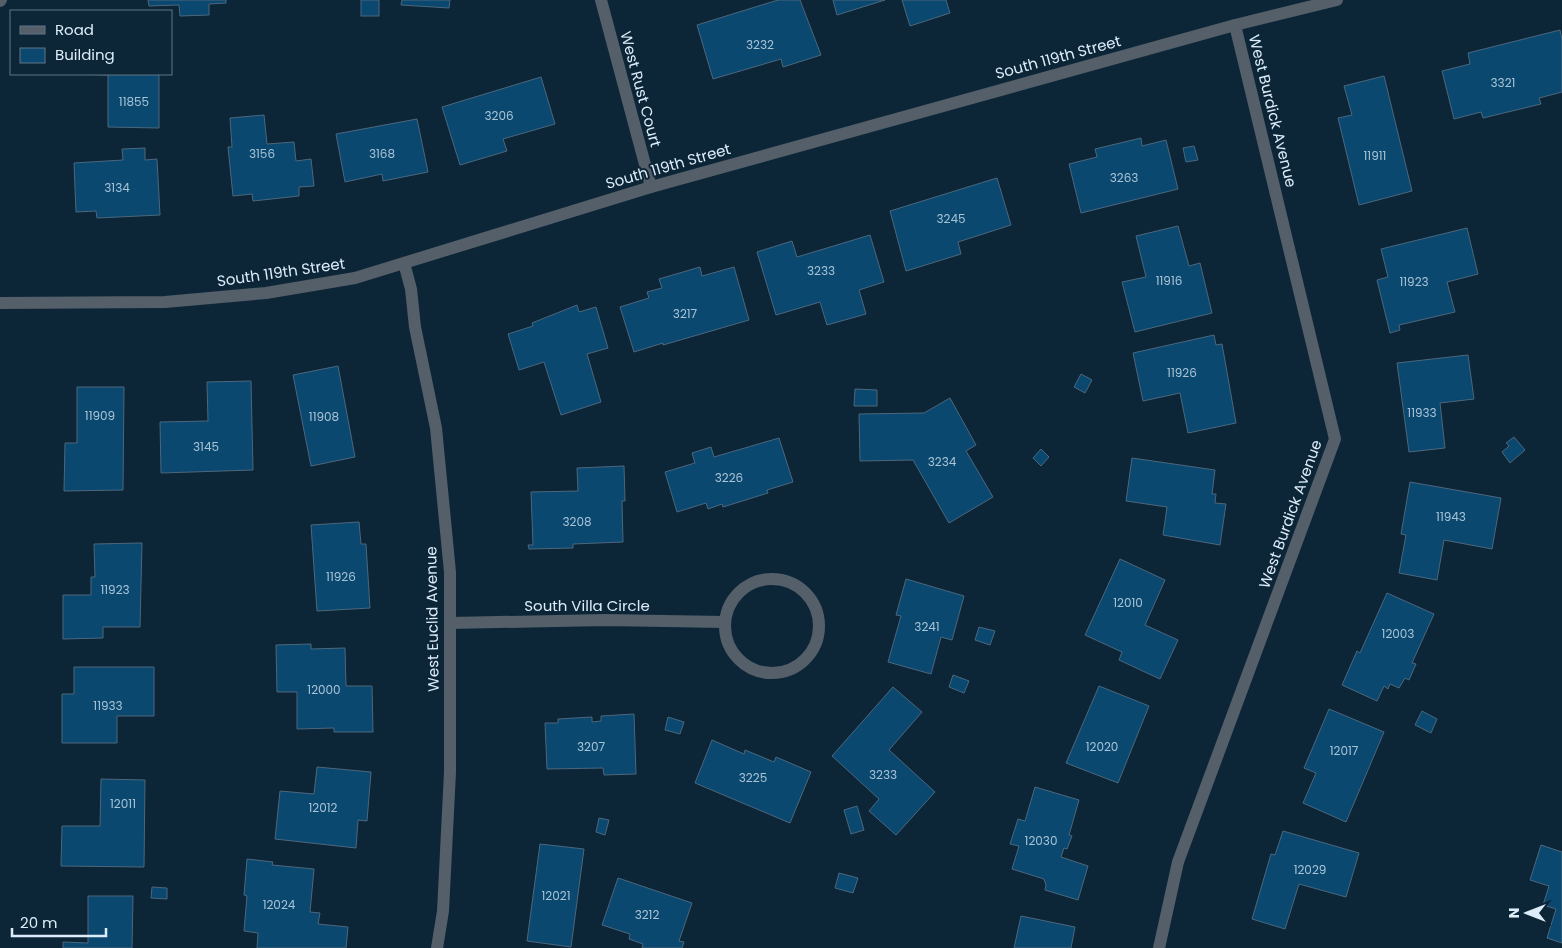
<svg xmlns="http://www.w3.org/2000/svg" width="1562" height="948" font-family="Poppins,sans-serif">
	<style>
		.building { fill: #0a486f; stroke: #4c677d }
		.lines { fill: none; stroke-linecap: round; stroke-linejoin: round }
		.minor { stroke: #545f69; stroke-width: 12 }
		.labels { text-anchor: middle; dominant-baseline: central; stroke-width: 4; stroke-linejoin: round; paint-order: stroke }
		.number-label { font-size: 12px; fill: #a8c3d6 }
		.street-label { font-size: 15px; fill: #ddecf9; stroke: #0c2638 }
	</style>
	<rect width="100%" height="100%" fill="#0c2638"/>
	<g class="building">
		<path d="M148 0H226V3L209 4V15L180 16 179 5 149 6Z"/>
		<rect x="361" y="0" width="18" height="16"/>
		<path d="M402 0H450L449 8 401 5Z"/>
		<path d="M778 0H800L821 55 783 67 781 59 713 79 697 25Z"/>
		<path d="M833 0H885L837 15Z"/>
		<path d="M902 0H946L950 13 910 26Z"/>
		<path d="M1560 30 1562 39V92L1539 98 1541 104 1483 118 1481 112 1454 119 1442 71 1470 64 1468 53Z"/>
		<path d="M76 74H159V128L108 127V75Z"/>
		<path d="M1384 76 1412 191 1359 205 1338 118 1352 115 1344 86Z"/>
		<path d="M541 77 555 124 503 139 507 151 460 165 442 107Z"/>
		<path d="M264 115 267 144 294 142 296 161 311 159 314 186 299 187V196L253 201 252 194 233 196 228 147H232L230 118Z"/>
		<path d="M417 119 428 172 383 181 382 174 345 182 336 134Z"/>
		<path d="M1141 138 1142 146 1166 140 1178 189 1081 213 1069 164 1097 157 1095 149Z"/>
		<path d="M1194 146 1198 160 1186 162 1183 148Z"/>
		<path d="M145 148V160L157 159 160 215 97 218 96 211 76 212 74 163 123 160 122 149Z"/>
		<path d="M997 178 1011 225 958 242 961 254 906 271 890 211Z"/>
		<path d="M1178 226 1189 266 1200 263 1212 313 1135 332 1122 282 1146 277 1136 236Z"/>
		<path d="M1467 228 1478 274 1447 282 1455 312 1399 325 1400 330 1390 333 1377 280 1388 277 1381 249Z"/>
		<path d="M870 235 884 282 859 290 866 314 827 325 820 302 776 315 757 252 792 241 797 257Z"/>
		<path d="M700 267 702 276 734 267 749 320 663 345V343L634 352 620 307 649 298 647 292 662 288 659 279Z"/>
		<path d="M577 305 579 312 596 307 608 348 587 354 601 402 561 415 544 362 519 370 508 334 533 326 532 323Z"/>
		<path d="M1214 335 1216 345 1222 344 1236 423 1188 433 1180 393 1143 401 1133 353Z"/>
		<path d="M1468 355 1474 399 1440 403 1445 448 1409 452 1397 363Z"/>
		<path d="M338 366 355 457 311 466 293 375Z"/>
		<path d="M1081 374 1092 380 1085 393 1074 387Z"/>
		<path d="M251 381 253 470 161 473 160 422 208 421 207 382Z"/>
		<path d="M77 387H124L123 490 64 491 65 443H77Z"/>
		<path d="M855 389 877 390V406H854Z"/>
		<path d="M950 398 976 445 966 451 993 497 949 523 913 460 860 461 859 414 924 413Z"/>
		<path d="M1514 437 1525 450 1510 463 1502 452 1509 446 1506 443Z"/>
		<path d="M779 438 793 482 767 490 768 493 723 507 722 504 708 509 706 503 677 512 665 472 695 463 692 453 711 447 714 457Z"/>
		<path d="M1041 449 1049 457 1041 466 1033 458Z"/>
		<path d="M1132 458 1215 470 1212 494H1216L1215 503 1226 504 1220 545 1163 535 1167 507 1126 501Z"/>
		<path d="M624 466 625 501H622L623 542 573 544V548L529 549 528 545H533L531 492 578 491 577 468Z"/>
		<path d="M1410 482 1501 498 1492 549 1444 540 1437 580 1399 573 1406 535 1401 534Z"/>
		<path d="M359 522 361 544H366L370 608 317 611 311 525Z"/>
		<path d="M142 543 140 627H103V638L63 639V595H91V577H95L94 544Z"/>
		<path d="M1120 559 1165 580 1145 625 1178 640 1160 679 1119 660 1122 652 1085 635Z"/>
		<path d="M906 579 964 596 952 640 941 637 931 674 888 662 901 616 896 615Z"/>
		<path d="M1387 593 1434 614 1412 663 1416 664 1409 680 1405 678 1399 688 1390 684 1388 689 1384 686 1377 701 1342 685 1357 651 1360 653Z"/>
		<path d="M979 627 995 631 990 645 975 640Z"/>
		<path d="M311 644V649L345 648 346 686H372L373 732H334V728L297 729V692H277L276 645Z"/>
		<path d="M74 667H154V716H117V743H62V694H74Z"/>
		<path d="M953 675 969 681 964 693 949 687Z"/>
		<path d="M1099 686 1149 706 1118 783 1066 763Z"/>
		<path d="M893 687 922 712 889 750 935 792 896 835 869 811 879 799 832 756Z"/>
		<path d="M1329 709 1384 732 1346 822 1303 803 1316 773 1304 768Z"/>
		<path d="M1422 711 1437 719 1431 733 1415 725Z"/>
		<path d="M634 714 636 774 604 775 603 768 547 769 545 723H558V719L592 717V722L601 721V716Z"/>
		<path d="M668 717 684 722 680 734 665 730Z"/>
		<path d="M712 740 744 754 745 750 774 762 776 757 811 772 790 823 695 783Z"/>
		<path d="M317 767 371 772 367 821 358 820 356 848 275 839 280 791 314 794Z"/>
		<path d="M101 779 145 780 144 867 61 866 62 826H100Z"/>
		<path d="M1035 787 1079 800 1069 835 1072 836 1067 849 1064 848 1061 857 1088 866 1078 900 1045 890 1046 885 1044 879 1012 869 1019 846 1010 844 1018 819 1025 821Z"/>
		<path d="M857 806 864 830 851 834 844 810Z"/>
		<path d="M599 818 609 820 605 835 596 832Z"/>
		<path d="M1283 831 1359 853 1346 897 1299 884 1285 929 1252 919 1271 854 1275 855Z"/>
		<path d="M540 844 584 849 571 947 527 941Z"/>
		<path d="M1541 845 1562 852V943L1547 938 1556 909 1543 905 1549 886 1530 880Z"/>
		<path d="M247 859 273 862 272 865 314 869 310 912 320 913 318 924 348 927 346 948H257L258 933 244 931 247 896 244 895Z"/>
		<path d="M839 873 858 878 853 893 835 888Z"/>
		<path d="M618 878 692 903 679 941 684 942 682 948H642L643 944 629 939 630 934 602 925Z"/>
		<path d="M152 887 167 888V899L151 898Z"/>
		<path d="M88 896H133L132 948H63V942L88 943Z"/>
		<path d="M1021 916 1075 927 1071 948H1014Z"/>
	</g>
	<g class="lines">
		<g class="minor">
			<path d="M601 0 651 187"/>
			<path d="M0 1 1 0"/>
			<path d="M404 263 411 289 415 327 436 428 450 572V772L443 911 437 948"/>
			<path d="M0 303 165 302 266 293 355 278 651 187 1235 25 1337 0"/>
			<circle cx="772" cy="626" r="47"/>
			<path d="M450 623 605 620 724 622"/>
			<path d="M1159 948 1178 862 1335 439 1235 25"/>
		</g>
	</g>
	<g class="labels">
		<g class="number-label">
			<text x="760" y="44">3232</text>
			<text x="1503" y="82">3321</text>
			<text x="134" y="101">11855</text>
			<text x="499" y="115">3206</text>
			<text x="262" y="153">3156</text>
			<text x="382" y="153">3168</text>
			<text x="1375" y="155">11911</text>
			<text x="1124" y="177">3263</text>
			<text x="117" y="187">3134</text>
			<text x="951" y="218">3245</text>
			<text x="821" y="270">3233</text>
			<text x="1169" y="280">11916</text>
			<text x="1414" y="281">11923</text>
			<text x="685" y="313">3217</text>
			<text x="1182" y="372">11926</text>
			<text x="1422" y="412">11933</text>
			<text x="100" y="415">11909</text>
			<text x="324" y="416">11908</text>
			<text x="206" y="446">3145</text>
			<text x="942" y="461">3234</text>
			<text x="729" y="477">3226</text>
			<text x="1451" y="516">11943</text>
			<text x="577" y="521">3208</text>
			<text x="341" y="576">11926</text>
			<text x="115" y="589">11923</text>
			<text x="1128" y="602">12010</text>
			<text x="927" y="626">3241</text>
			<text x="1398" y="633">12003</text>
			<text x="324" y="689">12000</text>
			<text x="108" y="705">11933</text>
			<text x="591" y="746">3207</text>
			<text x="1102" y="746">12020</text>
			<text x="1344" y="750">12017</text>
			<text x="883" y="774">3233</text>
			<text x="753" y="777">3225</text>
			<text x="123" y="803">12011</text>
			<text x="323" y="807">12012</text>
			<text x="1041" y="840">12030</text>
			<text x="1310" y="869">12029</text>
			<text x="556" y="895">12021</text>
			<text x="279" y="904">12024</text>
			<text x="647" y="914">3212</text>
		</g>
		<g class="street-label">
			<text transform="translate(1058 57) rotate(-15)">South 119th Street</text>
			<text transform="translate(641 89) rotate(75)">West Rust Court</text>
			<text transform="translate(1273 111) rotate(76)">West Burdick Avenue</text>
			<text transform="translate(668 166) rotate(-16)">South 119th Street</text>
			<text transform="translate(281 272) rotate(-8)">South 119th Street</text>
			<text transform="translate(1290 514) rotate(-70)">West Burdick Avenue</text>
			<text x="587" y="605">South Villa Circle</text>
			<text transform="translate(432 619) rotate(-91)">West Euclid Avenue</text>
		</g>
	</g>
	<rect x="10" y="10" width="162" height="65" fill="#0c2638" stroke="#607585"/>
	<rect x="20" y="26" width="25" height="8" fill="#545f69" stroke="#607585"/>
	<text x="55" y="35" font-size="15" fill="#ddecf9">Road</text>
	<rect x="20" y="48" width="25" height="15" fill="#0a486f" stroke="#607585"/>
	<text x="55" y="60" font-size="15" fill="#ddecf9">Building</text>
	<g transform="translate(1527 913) rotate(270)" stroke="#0c2638" stroke-width="4" paint-order="stroke">
	<path d="M0-4L9 19L0 12L-9 19Z" fill="#ddecf9"/>
	<text y="-8" font-size="14" font-weight="bold" text-anchor="middle" fill="#ddecf9">N</text>
	</g>
	<path d="M12 928v8h94v-8" fill="none" stroke="#ddecf9" stroke-width="2.5"/>
	<text x="20" y="928" font-size="15" fill="#ddecf9" stroke="#0c2638" stroke-width="4" paint-order="stroke">20 m</text>
</svg>
